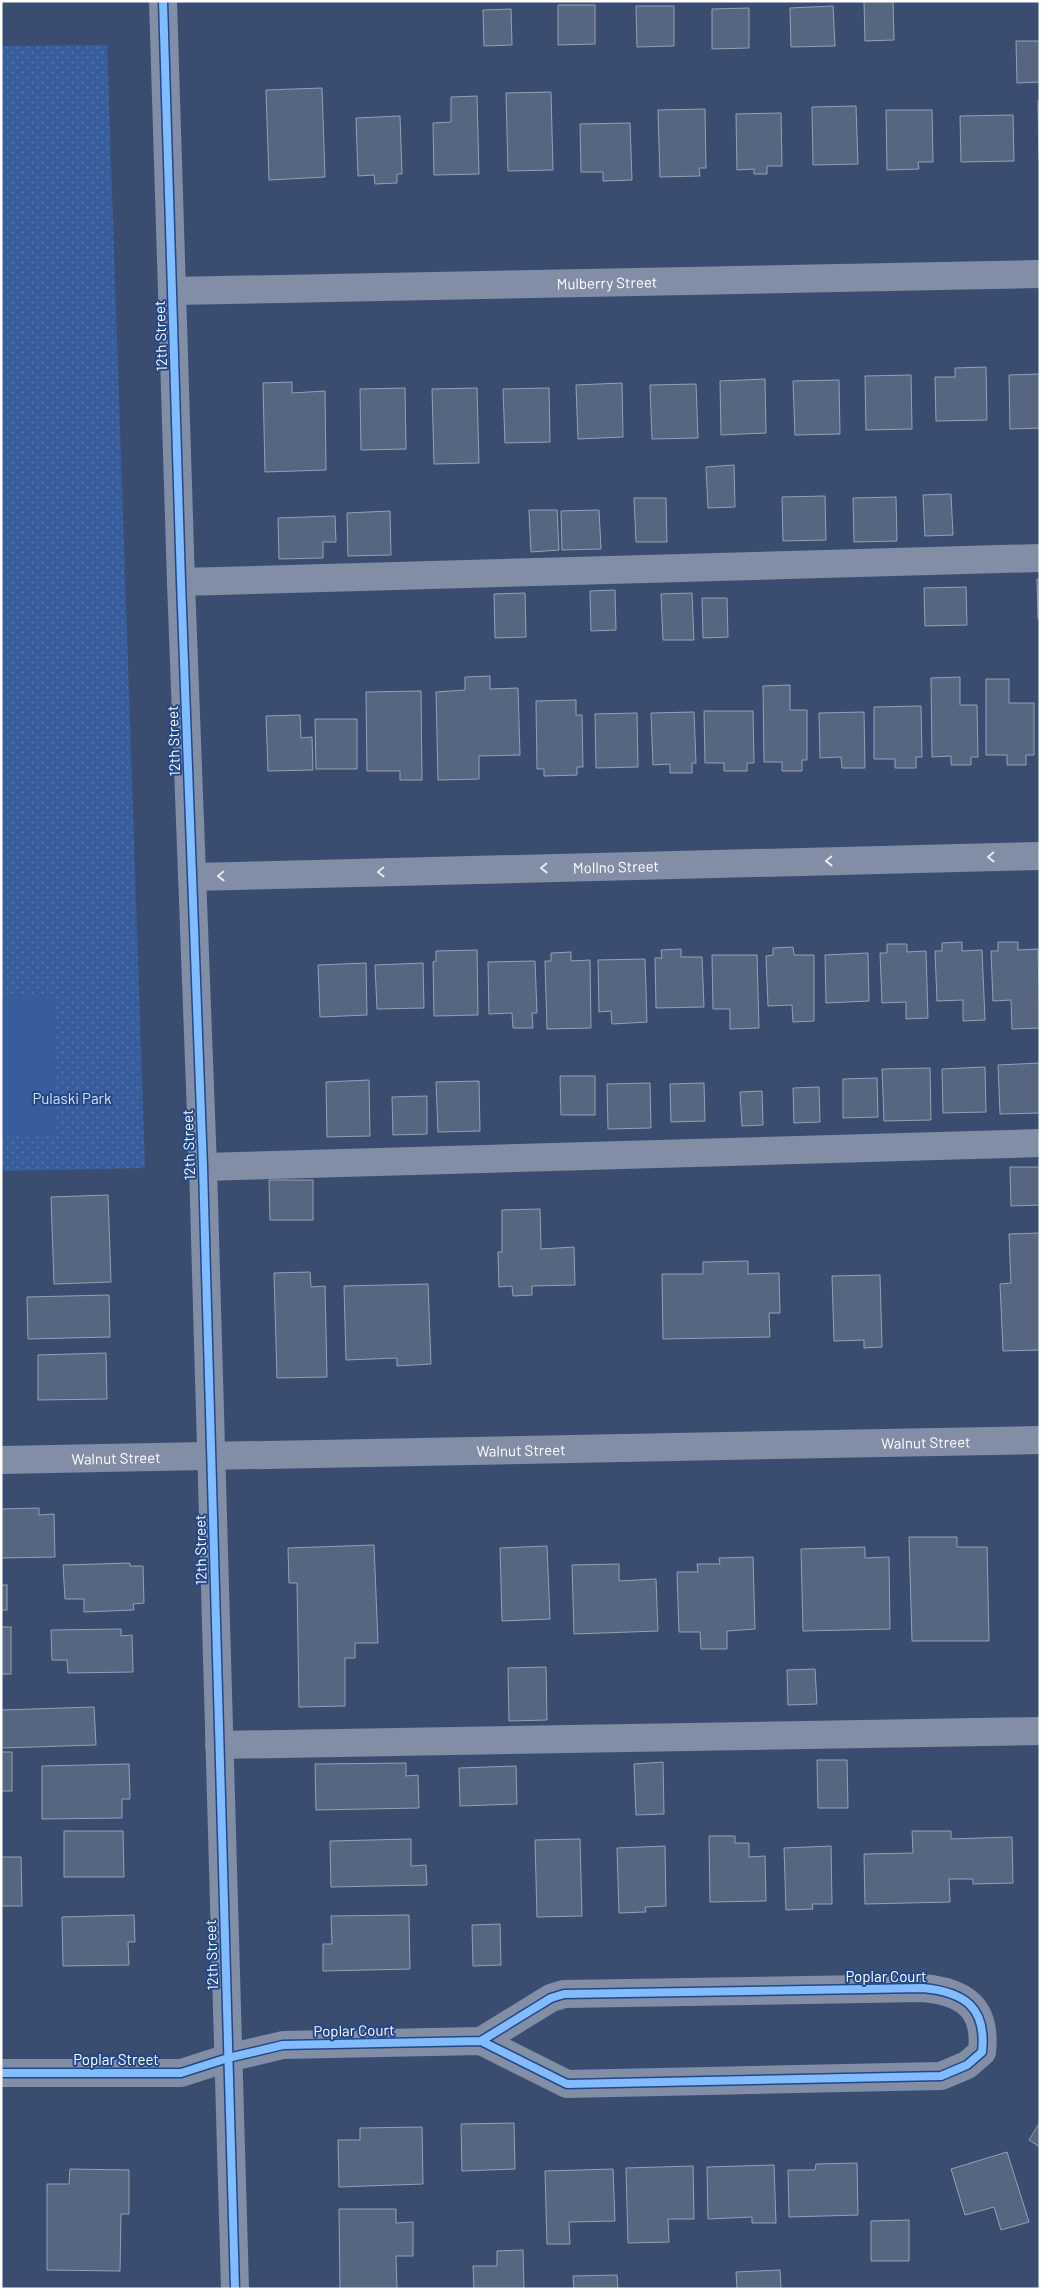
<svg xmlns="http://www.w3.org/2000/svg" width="1041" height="2290" font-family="Barlow,sans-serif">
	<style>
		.green { fill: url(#green-dots) }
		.pitch { fill: #385d9c }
		.building { fill: #566580; stroke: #95a0b4 }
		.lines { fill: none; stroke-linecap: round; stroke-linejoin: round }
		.minor { stroke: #818ea6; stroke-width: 28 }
		.cycleway-casing { stroke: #244786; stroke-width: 11 }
		.cycleway { stroke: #80bcff; stroke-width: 8 }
		.oneway { stroke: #e6e8ed }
		.labels { text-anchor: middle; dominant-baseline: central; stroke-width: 4; stroke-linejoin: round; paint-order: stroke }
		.street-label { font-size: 15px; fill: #fff; stroke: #244786 }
		.park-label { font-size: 15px; fill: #d3e0f7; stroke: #244786 }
	</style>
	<defs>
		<pattern id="green-dots" width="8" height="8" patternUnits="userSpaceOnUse" patternTransform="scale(1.25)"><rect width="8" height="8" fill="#385d9c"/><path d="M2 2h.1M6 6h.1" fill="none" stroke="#5675ab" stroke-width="1.8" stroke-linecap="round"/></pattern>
	</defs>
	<rect width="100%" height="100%" fill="#3a4d70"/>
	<path class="green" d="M107 45 145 1168 1 1171V46Z"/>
	<path class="pitch" d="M1 997H56L57 1136H1Z"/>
	<g class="building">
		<path d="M864 1H893L894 40 865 41Z"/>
		<path d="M558 5H595V44L558 45Z"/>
		<path d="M636 6H674V46L637 47Z"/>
		<path d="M833 6 835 46 791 47 790 8Z"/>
		<path d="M749 8V48L712 49V9Z"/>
		<path d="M511 9 512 45 484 46 483 10Z"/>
		<path d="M1016 41H1040V82L1017 83Z"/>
		<path d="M322 88 325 177 269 180 266 90Z"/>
		<path d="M551 92 553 170 508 171 506 93Z"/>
		<path d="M477 96 479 174 434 175 433 123 451 122V97Z"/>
		<path d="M1038 101H1040V160H1039Z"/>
		<path d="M856 106 858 164 813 165 812 107Z"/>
		<path d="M705 109 706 168H699L700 176 660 177 658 110Z"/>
		<path d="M886 110H932L933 162H918L919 169 887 170Z"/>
		<path d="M781 113 782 166H767V174H754V169L737 170 736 114Z"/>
		<path d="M1013 115 1014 161 961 162 960 116Z"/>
		<path d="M400 116 402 174H397V183L375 184 374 175 358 176 356 118Z"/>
		<path d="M630 123 632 180 603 181V172H581L580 124Z"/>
		<path d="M986 367 987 420 936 421 935 377H955V368Z"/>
		<path d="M1040 374V428L1010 429 1009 375Z"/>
		<path d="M911 375 912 429 866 430 865 376Z"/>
		<path d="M765 379 766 433 721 435 720 381Z"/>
		<path d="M839 380 840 434 795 435 793 381Z"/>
		<path d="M292 382V393L325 391 326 470 265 472 263 383Z"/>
		<path d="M622 383 623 437 578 439 576 385Z"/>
		<path d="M696 384 698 438 652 439 650 385Z"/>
		<path d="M405 388 406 449 361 450 360 389Z"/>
		<path d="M477 388 479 463 434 464 432 389Z"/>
		<path d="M549 388 550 442 505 443 503 389Z"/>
		<path d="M734 465 735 507 708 508 706 467Z"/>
		<path d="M951 494 953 535 925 536 923 495Z"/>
		<path d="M825 496 826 540 783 541 782 497Z"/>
		<path d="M896 497 897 541 854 542 853 498Z"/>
		<path d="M634 498H666L667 542H636Z"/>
		<path d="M529 510H557L559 550 531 552Z"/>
		<path d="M599 510 601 549 562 550 561 511Z"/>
		<path d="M390 511 391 555 348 556 347 513Z"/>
		<path d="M335 516 336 542H323V558L279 559 278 518Z"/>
		<path d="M1037 579H1040V619H1038Z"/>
		<path d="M966 587 967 625 925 626 924 588Z"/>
		<path d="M615 590 616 630 591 631 590 591Z"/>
		<path d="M525 593 526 637 495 638 494 594Z"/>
		<path d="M692 593 694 640H663L661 594Z"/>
		<path d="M702 598H727L728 637 703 638Z"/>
		<path d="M490 676V689L518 688 520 755 479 756V779L438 780 436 692 465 690V677Z"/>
		<path d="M960 677V705H977L978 757H971V765H951V756L932 757 931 678Z"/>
		<path d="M986 679H1009V703H1034V755H1026V765H1007V755H986Z"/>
		<path d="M790 685V710H807V760H802V771H782V762H764L763 686Z"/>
		<path d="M421 691 422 780H400V771H367L366 692Z"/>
		<path d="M576 700V715H582L583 767H577V775L544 776V769H537L536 701Z"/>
		<path d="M921 706 922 757H916V768H895V759H874V707Z"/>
		<path d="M704 711H753L754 763H747V771H724V763H705Z"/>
		<path d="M694 712 696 763H692V773H670V764L653 765 651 713Z"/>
		<path d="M864 712 865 768H842L841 757 820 758 819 713Z"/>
		<path d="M637 713 638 767 596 768 595 714Z"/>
		<path d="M300 715 301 738 312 737 313 770 268 771 266 716Z"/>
		<path d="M315 719H357V769H316Z"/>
		<path d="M962 942V951L982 950 985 1020 963 1021V1000L937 1001 935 951H942V943Z"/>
		<path d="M998 942H1018V950L1038 949 1040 1028 1012 1029 1011 1000 993 1001 991 951H998Z"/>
		<path d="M887 944H907V952L926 951 928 1018 906 1019V1002L882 1003 880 953H887Z"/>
		<path d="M793 947 794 955H814V1021L793 1022 792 1005 768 1006 766 956 773 955V948Z"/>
		<path d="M681 949V957H702L704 1007 656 1008 655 958H662L661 950Z"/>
		<path d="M477 950 478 1015 434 1016 433 962 436 961V951Z"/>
		<path d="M571 952V961L590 960 591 1028 547 1029 545 961H551V953Z"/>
		<path d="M868 953 869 1001 826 1003 825 955Z"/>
		<path d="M712 955H757L759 1028 730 1029V1009H713Z"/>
		<path d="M645 959 647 1022 612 1024 611 1011 599 1012 598 960Z"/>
		<path d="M535 961 537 1013H532L533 1028H513L512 1013 489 1014 488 962Z"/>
		<path d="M366 963 367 1015 320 1017 318 965Z"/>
		<path d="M423 963 424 1008 377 1009 375 965Z"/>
		<path d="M1040 1063V1113L1000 1114 998 1065Z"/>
		<path d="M985 1067 986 1112 943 1113 942 1069Z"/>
		<path d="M930 1068 931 1120 884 1121 882 1069Z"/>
		<path d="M560 1076H595V1115H561Z"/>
		<path d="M877 1078 878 1117 843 1118V1079Z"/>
		<path d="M369 1080 370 1136 327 1137 326 1082Z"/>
		<path d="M479 1081 480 1131 438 1132 436 1082Z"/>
		<path d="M650 1083 651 1128 608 1129 607 1084Z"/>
		<path d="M704 1083 705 1121 671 1122 670 1084Z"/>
		<path d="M819 1087 820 1122 794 1123 793 1088Z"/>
		<path d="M762 1091 763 1125 742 1126 740 1092Z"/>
		<path d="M427 1096V1134L393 1135 392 1097Z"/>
		<path d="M1010 1167H1040V1205L1011 1206Z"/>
		<path d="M269 1180H313V1220H270Z"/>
		<path d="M108 1195 111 1282 54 1284 51 1197Z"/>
		<path d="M540 1209 541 1249 574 1247 575 1285 532 1286V1295L513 1296 512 1286 499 1287 498 1252H502V1210Z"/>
		<path d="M1040 1233V1350L1003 1351 1000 1284 1011 1283 1009 1234Z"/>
		<path d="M748 1261V1274L779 1273 780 1313H769L770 1337 663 1339 662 1274H703V1262Z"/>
		<path d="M310 1272 311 1287 325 1286 327 1377 277 1378 274 1273Z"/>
		<path d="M880 1275 882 1347 864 1348V1340L834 1341 832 1276Z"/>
		<path d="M428 1284 431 1364 397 1366V1358L346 1360 344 1286Z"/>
		<path d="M109 1295 110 1337 28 1339 27 1297Z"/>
		<path d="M106 1353 107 1399 38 1400V1355Z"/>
		<path d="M39 1508V1515L54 1514 55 1557 1 1558V1509Z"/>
		<path d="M909 1537H957V1547H987L989 1641H912Z"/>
		<path d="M374 1545 378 1643H355V1658H345V1706L299 1707 297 1583H289L288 1548Z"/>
		<path d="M547 1546 550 1619 502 1621 500 1548Z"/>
		<path d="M865 1547V1558L889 1557 890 1629 803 1631 801 1549Z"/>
		<path d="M753 1557 755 1629 727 1631V1649H701L700 1632H679L677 1572H698L697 1564H720L719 1558Z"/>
		<path d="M130 1563V1566H143L144 1603 133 1604 134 1610 84 1612V1599H65L63 1565Z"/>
		<path d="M619 1564V1581L656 1579 658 1631 574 1634 572 1565Z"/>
		<rect x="1" y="1585" width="6" height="25"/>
		<rect x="1" y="1627" width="10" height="47"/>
		<path d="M121 1629V1636L132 1635 133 1672 68 1673 67 1660H52L51 1630Z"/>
		<path d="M546 1667 547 1720 509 1721 508 1668Z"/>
		<path d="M815 1669 817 1704 788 1705 787 1670Z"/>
		<path d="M94 1707 96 1745 1 1748V1710Z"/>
		<rect x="1" y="1752" width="11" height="39"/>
		<path d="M817 1760H847L848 1808H818Z"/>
		<path d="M663 1762 664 1814 636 1815 634 1764Z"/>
		<path d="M406 1763V1776L418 1775 419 1808 316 1810 315 1764Z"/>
		<path d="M129 1764 130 1799H122V1818L42 1819V1766Z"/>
		<path d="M516 1766 517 1804 460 1806 459 1768Z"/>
		<path d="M64 1831H123L124 1877H64Z"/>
		<path d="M912 1831H951V1839L1012 1837 1013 1883 973 1884V1879H949L950 1902 865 1904 864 1854 913 1853Z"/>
		<path d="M709 1836H735V1843H749V1857L765 1856 766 1901 710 1902Z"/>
		<path d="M411 1839V1866L426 1865 427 1885 331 1887 330 1841Z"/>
		<path d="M580 1839 582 1916 537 1917 535 1840Z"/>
		<path d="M665 1846 666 1906 645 1907 646 1912 619 1913 617 1848Z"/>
		<path d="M831 1846 832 1904H812L813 1909 786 1910 784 1848Z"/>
		<path d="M1 1857H21L22 1906H1Z"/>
		<path d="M134 1915 135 1942H128L129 1965 63 1966 62 1917Z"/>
		<path d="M409 1915 410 1969 323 1971V1944H332L331 1916Z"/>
		<path d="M500 1924 501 1965 473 1966 472 1925Z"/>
		<path d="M1040 2122V2147L1029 2140Z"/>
		<path d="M514 2123 515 2169 462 2171 461 2124Z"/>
		<path d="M422 2127 423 2184 339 2187 338 2140H360V2128Z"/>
		<path d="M1007 2152 1029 2222 1001 2230 994 2207 965 2215 951 2169Z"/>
		<path d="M857 2163 858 2215 789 2217 788 2170H815L816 2164Z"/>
		<path d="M774 2165 776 2223H752V2217L708 2219 707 2167Z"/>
		<path d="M693 2166 694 2219H668L669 2242 628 2243 626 2168Z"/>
		<path d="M70 2169 129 2170V2214H121L120 2271 47 2270V2184H69Z"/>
		<path d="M613 2169 615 2221 569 2222 570 2244H547L545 2171Z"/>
		<path d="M339 2209H396V2223L413 2222V2256H396L397 2289H340Z"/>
		<path d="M909 2220V2261H871V2221Z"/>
		<path d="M523 2250 524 2289H474L473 2266H497V2251Z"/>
		<path d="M780 2270 781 2289H737L736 2272Z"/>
		<path d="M617 2275 618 2289H574L573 2276Z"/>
	</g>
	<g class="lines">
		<g class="minor">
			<path d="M163 1 181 582 203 1167 235 2289"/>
			<path id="s1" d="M173 291 1040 274"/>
			<path d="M181 582 1040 558"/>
			<path id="s2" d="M192 877 1040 856"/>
			<path d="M203 1167 1040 1143"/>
			<path id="s3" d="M1 1460 1040 1440"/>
			<path d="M219 1745 1040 1731"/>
			<path d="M1 2073H181L228 2058 283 2045 481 2041 567 2084 941 2076 967 2065 982 2052C987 2007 964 1992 923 1988L564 1994 551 1998 481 2041"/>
		</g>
		<g class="cycleway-casing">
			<g id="cycleway">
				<path d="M163 1 181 582 203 1167 235 2289"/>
				<path d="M1 2073H181L228 2058 283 2045 481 2041 567 2084 941 2076 967 2065 982 2052C987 2007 964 1992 923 1988L564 1994 551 1998 481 2041"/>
			</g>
		</g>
		<use href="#cycleway" class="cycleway"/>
	</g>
	<defs><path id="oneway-chevron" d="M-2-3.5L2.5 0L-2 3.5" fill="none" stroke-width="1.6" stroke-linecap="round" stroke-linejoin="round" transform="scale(1.25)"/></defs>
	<g class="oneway">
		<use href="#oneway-chevron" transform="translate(991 857) rotate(179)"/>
		<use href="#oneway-chevron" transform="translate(829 861) rotate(179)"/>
		<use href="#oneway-chevron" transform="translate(544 868) rotate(179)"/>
		<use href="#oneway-chevron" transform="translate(381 872) rotate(179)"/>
		<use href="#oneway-chevron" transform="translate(221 876) rotate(179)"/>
	</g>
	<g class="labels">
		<g class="street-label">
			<text stroke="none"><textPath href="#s1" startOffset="434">Mulberry Street</textPath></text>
			<text transform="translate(160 336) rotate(-92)">12th Street</text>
			<text transform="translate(173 741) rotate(-92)">12th Street</text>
			<text stroke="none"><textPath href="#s2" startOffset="424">Mollno Street</textPath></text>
			<text transform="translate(188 1145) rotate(-92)">12th Street</text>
			<text stroke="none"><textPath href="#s3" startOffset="925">Walnut Street</textPath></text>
			<text stroke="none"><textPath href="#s3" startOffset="520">Walnut Street</textPath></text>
			<text stroke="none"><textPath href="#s3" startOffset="115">Walnut Street</textPath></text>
			<text transform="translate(200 1550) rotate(-91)">12th Street</text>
			<text transform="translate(211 1955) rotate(-92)">12th Street</text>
			<text x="886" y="1976">Poplar Court</text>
			<text transform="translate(354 2030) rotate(-1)">Poplar Court</text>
			<text x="116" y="2059">Poplar Street</text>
		</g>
		<g class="park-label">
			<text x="72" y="1098">Pulaski Park</text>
		</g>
	</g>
	<rect width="1041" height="2290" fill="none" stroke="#ffffff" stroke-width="5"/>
</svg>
